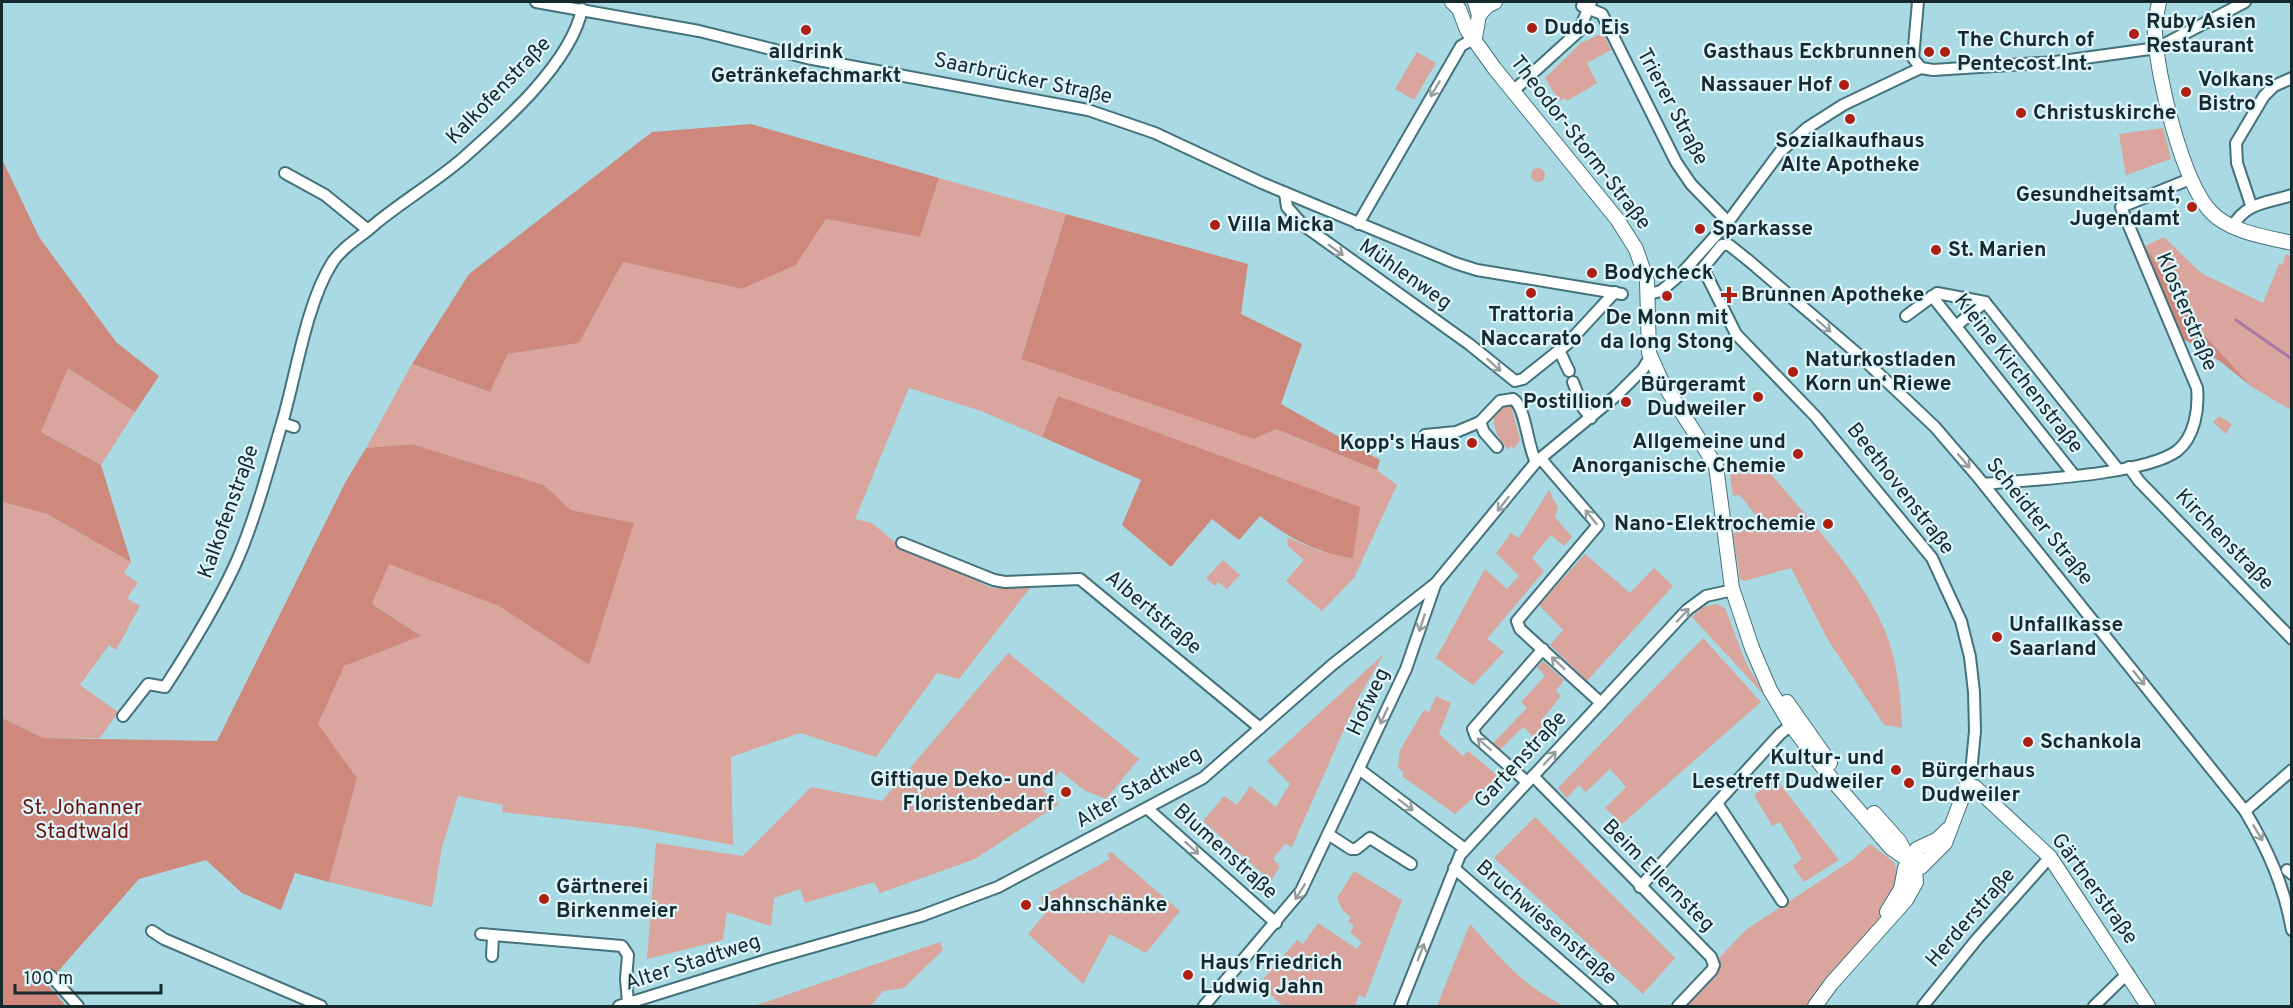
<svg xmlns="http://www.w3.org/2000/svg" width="2293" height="1008" font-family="Overpass,sans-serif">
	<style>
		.green { fill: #d9a59c }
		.forest { fill: #cf887c }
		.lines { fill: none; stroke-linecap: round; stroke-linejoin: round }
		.stream { stroke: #aa77a6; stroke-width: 3 }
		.street-casing { stroke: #43727a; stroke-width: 14 }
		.secondary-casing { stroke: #43727a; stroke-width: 16 }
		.street { stroke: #fff; stroke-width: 10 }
		.secondary { stroke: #fff; stroke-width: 14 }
		.oneway { stroke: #969fa0 }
		.poi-dot { fill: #af2014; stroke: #def6fb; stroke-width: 2 }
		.labels { text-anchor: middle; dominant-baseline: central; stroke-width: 4.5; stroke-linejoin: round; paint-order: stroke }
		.poi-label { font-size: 21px; font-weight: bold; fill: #16292d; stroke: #def6fb; text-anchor: start }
		.street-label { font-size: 21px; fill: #16292d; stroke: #def6fb }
		.park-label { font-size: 21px; fill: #69130b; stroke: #def6fb }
	</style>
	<rect width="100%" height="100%" fill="#a9dae3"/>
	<g class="green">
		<path d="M1603 33 1611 50 1587 63 1597 83 1567 101 1565 98 1559 101 1545 78 1581 43Z"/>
		<path d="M1417 52 1436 63 1414 100 1395 89Z"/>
		<path d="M2163 128 2171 159 2126 175 2119 134Z"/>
		<circle cx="1538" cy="175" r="7"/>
		<path d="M939 178 1066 214 1021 358 1276 429 1377 470 1397 485 1354 578 1322 611 1286 581 1304 560 1288 546 1287 537 1326 554 1058 397 1042 437 981 411 909 388 855 519 872 523 896 543 992 588H1030L959 679 937 673 876 757 800 733 731 757 733 845 635 827 502 812 503 805 458 796 442 847 432 907 329 882 357 778 318 724 343 666 421 636 372 604 389 563 499 606 589 665 633 523 571 510 544 485 412 444 366 448 412 364 490 392 508 354 579 343 623 262 742 289 796 265 826 219 920 237Z"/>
		<path d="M2164 237 2201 273 2263 303 2279 264 2282 265 2286 254 2291 256V410L2252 387 2197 327 2145 246Z"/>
		<path d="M68 368 135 412 101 465 41 432Z"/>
		<path d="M1507 405H1511L1520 440 1514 449 1511 446 1508 450C1499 439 1493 430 1494 415Z"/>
		<path d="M2219 416 2232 424 2226 434 2213 422Z"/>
		<path d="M1760 461C1804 515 1865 575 1889 641 1898 669 1901 699 1902 728L1884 725 1828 640 1791 568 1744 581 1740 579 1733 534 1747 525 1750 529 1760 521 1740 495 1733 496 1730 475 1746 470Z"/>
		<path d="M1549 490 1558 508 1555 517 1572 537 1564 546 1551 535 1532 558 1544 571 1487 639 1504 652 1473 685 1436 658 1485 569 1507 589 1519 576 1496 553 1511 533 1519 538Z"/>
		<path d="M2 502 47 514 131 562 124 573 138 583 127 598 140 606 116 650 109 645 80 685 118 712 100 738H42L2 718Z"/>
		<path d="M1585 554 1630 593 1654 568 1673 586 1587 681 1550 645 1563 630 1539 605Z"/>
		<path d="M1223 560 1240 575 1227 589 1218 582 1215 586 1206 578Z"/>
		<path d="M1716 604 1725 608 1745 661 1765 696 1692 617 1703 607Z"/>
		<path d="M1703 638 1761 702 1622 824 1605 808 1626 787 1610 769 1586 792 1579 785 1567 798 1558 788Z"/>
		<path d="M1008 653 1139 759 1106 799 1084 790 1060 771 1043 791 1059 804 975 859 880 893 874 882 805 903 800 889 774 898 771 926 727 912 723 940 647 959 656 843 743 856 811 787 882 801Z"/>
		<path d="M1384 654 1357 700 1292 847 1285 844 1273 859 1280 866 1271 881 1203 821 1224 796 1237 805 1250 786 1276 807 1290 784 1267 761Z"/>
		<path d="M1543 661 1564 680 1556 691 1561 696 1540 722 1546 727 1537 740 1523 727 1500 750 1493 743 1527 708 1521 702 1545 676 1537 667Z"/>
		<path d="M1436 696 1451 703 1439 734 1463 756 1468 751 1498 776 1455 814 1402 776 1404 772 1398 768 1400 750 1424 710 1429 712Z"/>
		<path d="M1775 778 1839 860 1804 882 1793 866 1802 859 1780 822 1772 826 1754 795Z"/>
		<path d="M1535 817 1675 958 1643 994 1494 858Z"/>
		<path d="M1870 844 1894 862 1899 880 1878 920 1807 1006H1683L1718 966V959L1747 929 1852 860Z"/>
		<path d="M1111 852 1180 911 1146 953 1110 934 1083 984 1028 934 1045 914 1041 897 1110 859 1107 854Z"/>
		<path d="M1354 871 1402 900 1365 998 1359 995 1355 1006H1283L1259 984 1297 940 1303 944 1318 923 1357 949 1362 943 1350 932 1354 926 1348 921 1351 917 1343 911 1337 898Z"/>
		<path d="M1470 924C1502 960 1521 984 1564 1006H1437Z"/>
		<path d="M940 942 943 950 904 988 883 991 871 1006H754Z"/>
	</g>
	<g class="forest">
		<path d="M751 124 939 178 920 237 826 219 796 265 742 289 623 262 579 343 508 354 490 392 412 364 469 274 652 132Z"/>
		<path d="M2 159 39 237 116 342 159 376 135 412 68 368 41 432 101 465 131 562 47 514 2 502Z"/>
		<path d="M1066 214 1248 264 1241 314 1302 344 1281 404 1380 460 1377 470 1276 429 1254 439 1021 359Z"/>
		<path d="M2145 246 2197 327 2252 387 2221 362 2182 338Z"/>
		<path d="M1058 396 1360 507 1353 558C1314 552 1291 539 1260 516L1239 540 1212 519 1171 567 1122 525 1141 480 1042 437Z"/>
		<path d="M412 444 544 485 571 510 634 523 589 665 499 606 389 564 372 604 421 636 344 666 318 724 357 778 329 882 295 873 281 910 242 893 206 860 139 879 47 984 66 1006H2V718L43 738 217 741 346 481 366 448Z"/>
	</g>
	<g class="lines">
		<path class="stream" d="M2236 320 2292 359"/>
		<g class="street-casing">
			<g id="street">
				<path d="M536 2 699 31 807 58 1088 110 1155 133 1262 183 1455 263 1477 270 1622 294"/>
				<path d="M1918 2 1913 58 1921 68"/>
				<path d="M1582 6 1602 14 1676 162 1691 184 1728 222"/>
				<path d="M1513 91 1579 31 1591 2"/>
				<path d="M285 173 325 195 368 230"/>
				<path d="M1285 193 1287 207 1303 225 1469 344 1515 381 1523 379 1567 344 1615 292"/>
				<path d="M2251 205 2237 163 2236 143 2264 96 2274 86 2292 78"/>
				<path d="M1358 224 1461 46 1475 38"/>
				<path d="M2233 226C2246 202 2268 203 2292 195"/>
				<path d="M1653 293 1661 291 1681 274 1728 222 1780 152 1807 128 1843 105 1910 73 1921 68 1933 70 2055 62 2157 48 2245 2"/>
				<path d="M1932 296 2074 475"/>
				<path d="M1906 316 1937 293 1985 302 2117 468"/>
				<path d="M1956 326 1985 302"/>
				<path d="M1559 350 1569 371"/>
				<path d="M1573 382 1583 408 1591 418"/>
				<path d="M282 423 294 427"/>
				<path d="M1425 435 1456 432 1480 422"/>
				<path d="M1497 447 1484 432 1480 422 1500 401 1513 399C1526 407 1527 446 1536 462"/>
				<path d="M1541 459 1598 525 1517 621 1520 629 1601 703"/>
				<path d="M2129 467 2139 481 2292 639"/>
				<path d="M1984 484C2028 480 2144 475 2177 451 2195 437 2199 408 2197 388L2121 207 2190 179"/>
				<path d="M902 543 994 580 1005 582 1080 579 1260 728"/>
				<path d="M123 716 148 684 165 687C191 647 215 608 235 565 254 523 269 467 282 423 296 376 306 304 332 263 342 247 361 237 375 224 403 201 435 182 462 159 503 123 571 63 582 9"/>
				<path d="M1359 769 1465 849"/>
				<path d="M1533 776 1711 957 1714 965 1712 970 1678 1006"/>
				<path d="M1527 782 1476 737 1473 729 1543 649"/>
				<path d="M1967 785 1971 773 1975 731 1974 692 1970 657 1961 621 1932 558 1816 417 1736 334 1703 268 1722 245H1729L1748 260 1859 355 1935 427 1977 476 2245 811C2268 850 2284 885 2292 930"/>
				<path d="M1717 803 1782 901"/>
				<path d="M1148 809 1276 923"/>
				<path d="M2245 811 2292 770"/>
				<path d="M1328 834 1351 849H1356L1370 838 1411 864"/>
				<path d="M1454 868 1612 1006"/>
				<path d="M2287 870 2292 874"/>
				<path d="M1640 887 1780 734 1796 721"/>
				<path d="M152 931 164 939 321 1006"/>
				<path d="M481 934 622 946 628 955 626 979 628 1003"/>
				<path d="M492 956 493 936"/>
				<path d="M51 976 78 1006"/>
				<path d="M619 1006 770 959 921 916 998 887 1203 778 1332 665 1436 583 1536 462 1617 395 1643 369 1650 357"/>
				<path d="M1204 1006 1301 891 1406 669 1435 585"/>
				<path d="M1400 1006 1460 855 1687 610 1706 596 1733 590"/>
				<path d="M1923 1006 1977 939 2050 857"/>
				<path d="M2094 1006 2128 973"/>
			</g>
		</g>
		<g class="secondary-casing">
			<g id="secondary">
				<path d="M1452 2 1459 9 1467 30 1495 69 1617 219 1636 249 1647 281 1649 353 1661 380 1716 466 1732 588 1752 648 1770 690 1791 725 1834 782 1891 848 1904 857 1926 861"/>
				<path d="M2159 2C2157 12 2155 23 2155 33 2157 77 2182 181 2211 212 2230 232 2266 237 2292 243"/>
				<path d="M1479 15 1487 6 1495 2"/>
				<path d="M1475 38 1479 15 1475 2"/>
				<path d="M1787 702 1830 763"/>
				<path d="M1921 867 1945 843 1967 785 1975 787 2050 857 2148 1006"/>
				<path d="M1887 912 1901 889 1905 868 1917 849 1938 839 1947 830"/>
				<path d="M1815 1006 1831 984 1906 900 1916 882 1915 870 1899 841 1874 813"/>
			</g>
		</g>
		<use href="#street" class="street"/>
		<use href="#secondary" class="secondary"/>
	</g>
	<defs><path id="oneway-shaft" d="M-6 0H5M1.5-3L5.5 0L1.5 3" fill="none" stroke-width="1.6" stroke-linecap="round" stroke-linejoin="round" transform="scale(1.5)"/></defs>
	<g class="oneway">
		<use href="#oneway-shaft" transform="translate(1435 89) rotate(121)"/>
		<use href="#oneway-shaft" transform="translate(1336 250) rotate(36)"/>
		<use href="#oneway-shaft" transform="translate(1824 326) rotate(41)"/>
		<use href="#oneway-shaft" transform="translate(1494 365) rotate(42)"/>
		<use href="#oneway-shaft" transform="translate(1964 461) rotate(49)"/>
		<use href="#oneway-shaft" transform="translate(1503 504) rotate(128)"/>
		<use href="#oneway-shaft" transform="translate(1591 517) rotate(-129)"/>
		<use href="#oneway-shaft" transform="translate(1683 615) rotate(-47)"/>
		<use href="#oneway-shaft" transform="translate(1422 623) rotate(108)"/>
		<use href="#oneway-shaft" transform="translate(1558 663) rotate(-137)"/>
		<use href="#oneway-shaft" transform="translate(2139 678) rotate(51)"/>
		<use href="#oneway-shaft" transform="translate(1384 716) rotate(115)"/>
		<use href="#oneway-shaft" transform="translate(1484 744) rotate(-139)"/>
		<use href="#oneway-shaft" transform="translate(1550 758) rotate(-47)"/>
		<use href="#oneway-shaft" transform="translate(1406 805) rotate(37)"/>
		<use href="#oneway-shaft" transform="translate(2258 833) rotate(59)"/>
		<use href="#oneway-shaft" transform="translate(1192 848) rotate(42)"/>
		<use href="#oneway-shaft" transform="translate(1300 892) rotate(122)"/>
		<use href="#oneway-shaft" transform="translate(1421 952) rotate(-69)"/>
	</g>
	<g class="poi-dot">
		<circle cx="1532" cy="28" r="6"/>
		<circle cx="806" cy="30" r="6"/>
		<circle cx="2134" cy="34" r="6"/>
		<circle cx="1929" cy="52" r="6"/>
		<circle cx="1945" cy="52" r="6"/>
		<circle cx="1844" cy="85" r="6"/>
		<circle cx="2186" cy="92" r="6"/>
		<circle cx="2021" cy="113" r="6"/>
		<circle cx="1850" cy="119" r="6"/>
		<circle cx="2192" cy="207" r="6"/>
		<circle cx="1215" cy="225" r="6"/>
		<circle cx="1700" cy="229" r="6"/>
		<circle cx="1936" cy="250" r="6"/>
		<circle cx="1592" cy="273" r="6"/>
		<circle cx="1531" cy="293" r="6"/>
		<path d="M1726 286h6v6h6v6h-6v6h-6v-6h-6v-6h6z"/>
		<circle cx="1667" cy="296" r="6"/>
		<circle cx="1793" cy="372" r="6"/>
		<circle cx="1758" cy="397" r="6"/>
		<circle cx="1626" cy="402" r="6"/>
		<circle cx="1472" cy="443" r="6"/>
		<circle cx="1798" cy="454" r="6"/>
		<circle cx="1828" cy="524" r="6"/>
		<circle cx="1997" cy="637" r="6"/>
		<circle cx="2028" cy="742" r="6"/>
		<circle cx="1896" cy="770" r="6"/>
		<circle cx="1909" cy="783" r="6"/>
		<circle cx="1066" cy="792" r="6"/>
		<circle cx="544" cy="899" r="6"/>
		<circle cx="1026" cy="905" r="6"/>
		<circle cx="1188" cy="975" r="6"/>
	</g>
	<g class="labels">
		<g class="poi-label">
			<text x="2146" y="22">Ruby Asien<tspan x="2146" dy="24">Restaurant</tspan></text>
			<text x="1544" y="28">Dudo Eis</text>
			<text x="1957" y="40">The Church of<tspan x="1957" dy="24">Pentecost Int.</tspan></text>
			<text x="806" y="52" text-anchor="middle">alldrink<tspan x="806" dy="24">Getränkefachmarkt</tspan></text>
			<text x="1917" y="52" text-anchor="end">Gasthaus Eckbrunnen</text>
			<text x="2198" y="80">Volkans<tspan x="2198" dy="24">Bistro</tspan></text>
			<text x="1832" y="85" text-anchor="end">Nassauer Hof</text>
			<text x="2033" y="113">Christuskirche</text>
			<text x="1850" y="141" text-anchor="middle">Sozialkaufhaus<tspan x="1850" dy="24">Alte Apotheke</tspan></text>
			<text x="2180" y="195" text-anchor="end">Gesundheitsamt,<tspan x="2180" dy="24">Jugendamt</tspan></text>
			<text x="1227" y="225">Villa Micka</text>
			<text x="1712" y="229">Sparkasse</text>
			<text x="1948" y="250">St. Marien</text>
			<text x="1604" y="273">Bodycheck</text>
			<text x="1741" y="295">Brunnen Apotheke</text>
			<text x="1531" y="315" text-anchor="middle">Trattoria<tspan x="1531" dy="24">Naccarato</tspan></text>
			<text x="1667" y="318" text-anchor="middle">De Monn mit<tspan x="1667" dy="24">da long Stong</tspan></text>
			<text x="1805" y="360">Naturkostladen<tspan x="1805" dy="24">Korn un‘ Riewe</tspan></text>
			<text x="1746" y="385" text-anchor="end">Bürgeramt<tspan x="1746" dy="24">Dudweiler</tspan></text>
			<text x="1614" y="402" text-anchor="end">Postillion</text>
			<text x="1786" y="442" text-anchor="end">Allgemeine und<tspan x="1786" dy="24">Anorganische Chemie</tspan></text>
			<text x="1460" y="443" text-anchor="end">Kopp's Haus</text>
			<text x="1816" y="524" text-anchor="end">Nano-Elektrochemie</text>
			<text x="2009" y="625">Unfallkasse<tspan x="2009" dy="24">Saarland</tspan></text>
			<text x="2040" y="742">Schankola</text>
			<text x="1884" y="758" text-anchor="end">Kultur- und<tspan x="1884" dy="24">Lesetreff Dudweiler</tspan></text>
			<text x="1921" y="771">Bürgerhaus<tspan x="1921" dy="24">Dudweiler</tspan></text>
			<text x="1054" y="780" text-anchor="end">Giftique Deko- und<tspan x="1054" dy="24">Floristenbedarf</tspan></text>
			<text x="556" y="887">Gärtnerei<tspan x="556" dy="24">Birkenmeier</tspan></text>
			<text x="1038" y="905">Jahnschänke</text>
			<text x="1200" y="963">Haus Friedrich<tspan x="1200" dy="24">Ludwig Jahn</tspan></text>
		</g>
		<g class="street-label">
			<text transform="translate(1023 79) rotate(12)">Saarbrücker Straße</text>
			<text transform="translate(499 91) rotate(-46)">Kalkofenstraße</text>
			<text transform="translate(1672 107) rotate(62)">Trierer Straße</text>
			<text transform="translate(1580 143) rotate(52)">Theodor-Storm-Straße</text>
			<text transform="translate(1405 275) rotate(35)">Mühlenweg</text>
			<text transform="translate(2186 312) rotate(67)">Klosterstraße</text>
			<text transform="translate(2018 374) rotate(52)">Kleine Kirchenstraße</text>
			<text transform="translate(1900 489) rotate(52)">Beethovenstraße</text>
			<text transform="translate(229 512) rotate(-70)">Kalkofenstraße</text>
			<text transform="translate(2039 522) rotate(51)">Scheidter Straße</text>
			<text transform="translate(2224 540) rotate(46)">Kirchenstraße</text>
			<text transform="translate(1153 613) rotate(40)">Albertstraße</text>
			<text transform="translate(1369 702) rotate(-65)">Hofweg</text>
			<text transform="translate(1521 760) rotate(-47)">Gartenstraße</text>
			<text transform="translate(1139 788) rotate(-30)">Alter Stadtweg</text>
			<text transform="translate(1225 852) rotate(42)">Blumenstraße</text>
			<text transform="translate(1658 876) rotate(45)">Beim Ellernsteg</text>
			<text transform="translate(2094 889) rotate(54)">Gärtnerstraße</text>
			<text transform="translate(1971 918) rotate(-49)">Herderstraße</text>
			<text transform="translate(1546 923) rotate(41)">Bruchwiesenstraße</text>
			<text transform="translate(693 963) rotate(-18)">Alter Stadtweg</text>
		</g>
		<g class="park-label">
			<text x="82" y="808">St. Johanner<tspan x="82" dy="24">Stadtwald</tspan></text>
		</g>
	</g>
	<rect width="2293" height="1008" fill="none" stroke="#16292d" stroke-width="6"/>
	<path d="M15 984v9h146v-9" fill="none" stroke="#16292d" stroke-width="3"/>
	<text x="24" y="984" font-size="18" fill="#16292d" stroke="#def6fb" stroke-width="4.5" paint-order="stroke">100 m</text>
</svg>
